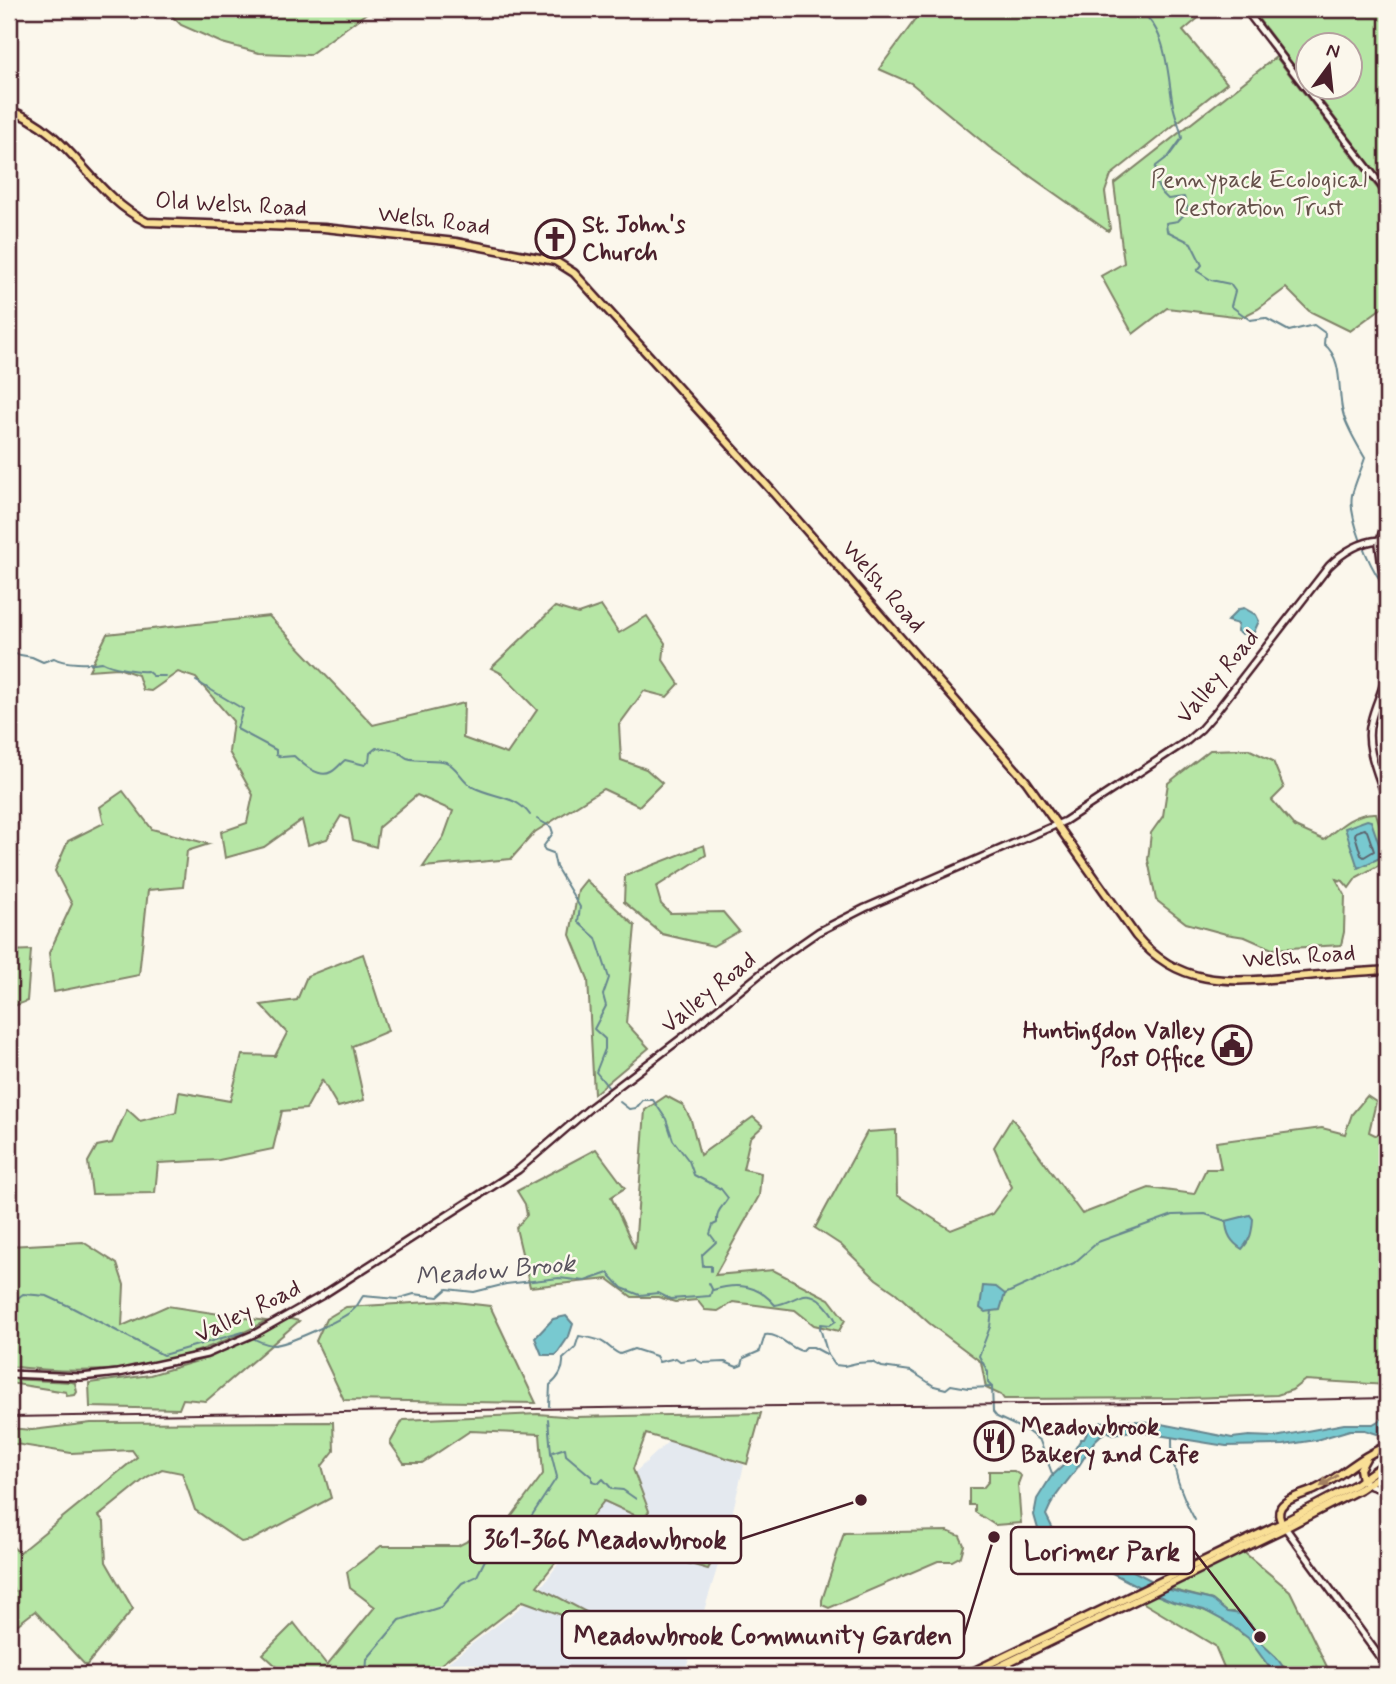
<svg xmlns="http://www.w3.org/2000/svg" width="1396" height="1684" font-family="Mynerve,sans-serif">
	<style>
		.built { fill: #e4e9ef }
		.green { fill: #b6e6a5; stroke: #808268; stroke-width: 2 }
		.water { fill: #78c9d0; stroke: #66858e; stroke-width: 2 }
		.lines { fill: none; stroke-linecap: round; stroke-linejoin: round }
		.shore { stroke: #5c636d; stroke-width: 2 }
		.stream { stroke: #66858e; stroke-width: 2 }
		.secondary-casing { stroke: #4a1f2b; stroke-width: 10 }
		.primary-casing { stroke: #4a1f2b; stroke-width: 11 }
		.secondary { stroke: #fbf7ec; stroke-width: 5 }
		.primary { stroke: #f9df96; stroke-width: 6 }
		.rail { stroke: #4a1f2b; stroke-width: 2 }
		.oneway { fill: #a27f60 }
		.labels { text-anchor: middle; dominant-baseline: central; stroke-width: 5; stroke-linejoin: round; paint-order: stroke }
		.park-label { font-size: 24px; fill: #65514a; stroke: #fbf7ec }
		.street-label { font-size: 24px; fill: #4a1f2b; stroke: #fbf7ec }
		.poi-label { font-size: 24px; font-weight: bold; fill: #4a1f2b; stroke: #fbf7ec; text-anchor: start }
		.water-label { font-size: 26px; font-style: italic; fill: #58525d; stroke: #fbf7ec }
		.leader { fill: none; stroke: #4a1f2b; stroke-width: 2.5 }
		.callout-dot { fill: #4a1f2b; stroke: #fbf7ec; stroke-width: 2.5 }
		.callout { fill: #fbf7ec; stroke: #4a1f2b; stroke-width: 2.5 }
		.callout-label { font-size: 26px; text-anchor: middle; font-weight: bold; fill: #4a1f2b }
	</style>
	<rect width="100%" height="100%" fill="#fbf7ec"/>
	<filter id="ink" filterUnits="userSpaceOnUse"><feTurbulence type="fractalNoise" baseFrequency=".0143" numOctaves="2"/><feDisplacementMap in="SourceGraphic" scale="14" xChannelSelector="R" yChannelSelector="G"/><feConvolveMatrix kernelMatrix="1 2 1 2 8 2 1 2 1" color-interpolation-filters="sRGB"/></filter>
	<g filter="url(#ink)">
		<path class="built" d="M671 1439 744 1465 725 1543 684 1675H431L526 1603 545 1582 605 1500Z"/>
		<g class="green">
			<path d="M165 9H372L309 55 259 53 222 43 181 25Z"/>
			<path d="M923 9H1209L1183 31 1227 83 1111 175 1105 192 1110 229 1108 231 989 147 911 83 879 69Z"/>
			<path d="M1251 9H1387V186L1312 88H1350V46H1308V84Z"/>
			<path d="M1276 57 1387 201V304L1350 331 1309 311 1286 288 1258 309 1242 317 1167 308 1133 334 1101 276 1124 263 1114 184Z"/>
			<path d="M601 606 619 633 647 616 665 643 663 660 679 684 667 697 644 691 619 725 621 760 646 769 662 783 639 806 603 789 535 832 511 859 423 867 444 836 453 811 417 795 379 827 376 847 353 840 349 819 341 816 327 839 308 845 302 820 264 847 225 858 221 832 247 823 253 795 229 752 233 721 196 678 178 672 151 691 143 690 138 675 118 668 89 670 107 634 269 616 373 725 464 703 463 738 507 754 537 710 501 673 491 668 555 607 578 614Z"/>
			<path d="M1248 749 1273 761 1284 788 1272 800 1295 827 1324 840C1339 827 1355 812 1376 813L1387 850V861L1357 877 1349 888 1343 881 1336 879 1345 895 1344 932 1341 945 1272 949 1245 937 1226 934 1186 923 1156 900 1148 860 1151 833 1163 816 1168 783 1210 750Z"/>
			<path d="M123 791 152 829 209 844 187 851 183 887 148 890 139 975 54 992 49 953 72 904 55 871 68 841 104 823 100 807Z"/>
			<path d="M704 845 706 855 656 887 661 904 670 913 723 912 739 931 713 946 662 934 624 902 625 876Z"/>
			<path d="M586 880 635 926 626 1023 649 1048 594 1094 588 979 570 935 578 890Z"/>
			<path d="M31 950 27 1001 9 1008V951Z"/>
			<path d="M363 954 388 1031 352 1046 364 1100 338 1107 322 1080 306 1109 282 1111 273 1149 219 1160 158 1163 155 1193 92 1194 88 1162 97 1146 112 1143 127 1109 140 1121 176 1112 179 1092 230 1101 242 1055 275 1056 287 1033 261 1005 297 1000 307 976Z"/>
			<path d="M666 1096 683 1105 691 1120 700 1155 753 1117 763 1126 750 1138 743 1169 761 1173 759 1196 715 1275 773 1270 829 1299 845 1320 839 1331 814 1325 795 1310 733 1302 718 1311 705 1310 697 1300 675 1302 658 1297H632L608 1279 530 1287 516 1228 527 1215 525 1204 517 1191 596 1149 625 1188 611 1197 635 1249 645 1110Z"/>
			<path d="M1367 1096 1376 1102 1369 1132 1375 1135 1387 1134V1385L1305 1380 1292 1390 1277 1395 1188 1398 1004 1399 1001 1395 986 1388 981 1362 929 1323 896 1293 876 1279 841 1245 815 1228 867 1132 896 1130 897 1195 951 1230 992 1214 1012 1187 994 1147 1012 1118 1082 1214 1149 1188 1194 1194 1206 1169H1221L1216 1142 1322 1128 1345 1134 1352 1114Z"/>
			<path d="M83 1242 117 1264 124 1285 122 1326 167 1306 266 1321C179 1367 106 1379 9 1366V1246Z"/>
			<path d="M447 1301 490 1306 536 1403 344 1400 316 1341 326 1319 346 1307Z"/>
			<path d="M287 1318 299 1321 206 1401 183 1399 179 1409 90 1407 89 1383 150 1375 211 1357Z"/>
			<path d="M9 1379 72 1382 75 1383 77 1392 75 1395 67 1396 66 1392 9 1383Z"/>
			<path d="M761 1413 747 1464 646 1434 633 1469 649 1511 643 1519 604 1501 537 1586 588 1613 583 1626H575L567 1617 523 1601 427 1675H286L263 1654 294 1623 327 1665 375 1607 350 1588 347 1572 381 1546H458L509 1520 543 1474 540 1434 470 1431 422 1463H404L390 1443 403 1420 538 1414 575 1417Z"/>
			<path d="M333 1422 334 1451 322 1466 331 1498 252 1540 241 1542 195 1510 182 1473 162 1469 147 1477 99 1516 104 1522 106 1562 133 1609 86 1666 35 1611 9 1631V1594L15 1591 9 1584V1543L19 1553 137 1457 132 1450 71 1453 9 1443V1428L32 1430 91 1423Z"/>
			<path d="M989 1471H1014L1021 1476 1018 1484 1021 1523 995 1525 975 1512V1505H969V1488H983L989 1481Z"/>
			<path d="M695 1526 709 1531 716 1538V1553L708 1550 709 1543 693 1540 689 1556 705 1560 707 1553 716 1555 708 1569 680 1561 674 1555 685 1531Z"/>
			<path d="M947 1531 960 1536 964 1545 961 1556 952 1561H938L829 1608 822 1605V1600L844 1533Z"/>
			<path d="M1240 1549 1290 1591 1331 1675H1225L1226 1672 1215 1646 1137 1599 1151 1593C1182 1604 1219 1610 1243 1635L1233 1612H1227L1212 1600 1162 1587Z"/>
		</g>
		<g class="water">
			<path d="M1244 608 1256 615 1259 621 1254 632 1241 634 1237 631 1238 624 1227 621 1239 609Z"/>
			<path d="M1367 820 1371 821 1382 853 1380 858 1358 868 1345 828Z"/>
			<path d="M1250 1215 1253 1219C1252 1232 1251 1239 1242 1249 1232 1243 1226 1233 1226 1221Z"/>
			<path d="M983 1286 996 1287 1005 1294 1000 1310 985 1312 980 1308Z"/>
			<path d="M566 1316 573 1324 569 1336 556 1355H542L535 1338 553 1319Z"/>
			<path d="M1387 1416V1431L1377 1434 1365 1430H1350L1316 1440 1284 1445 1226 1446 1133 1431 1112 1434 1107 1431C1092 1439 1089 1451 1080 1464 1068 1482 1054 1494 1046 1515L1053 1529 1103 1558 1110 1559 1170 1590 1212 1600 1227 1612 1241 1614 1258 1633 1261 1643 1276 1657 1289 1675H1275L1248 1638 1228 1623 1204 1610 1173 1602 1147 1591 1093 1563 1070 1555 1059 1546 1040 1536 1034 1515 1037 1499 1051 1477 1067 1462 1081 1439H1084L1088 1431 1102 1422 1117 1420 1151 1422 1232 1438 1249 1436 1275 1437 1344 1424H1373Z"/>
		</g>
		<g class="lines">
			<path class="shore" d="M1364 829 1367 831 1374 851 1364 857 1361 855 1355 835 1356 832Z"/>
			<g class="stream">
				<path d="M1136 9C1168 26 1167 74 1173 105 1175 116 1180 126 1182 138L1169 156 1156 166C1153 179 1157 190 1168 199L1184 197 1188 210 1178 221 1166 223 1167 231 1191 243 1202 265 1197 271 1211 280 1230 284 1235 291 1231 306 1250 320 1265 318 1289 331 1314 325 1325 333 1324 344C1344 360 1337 391 1343 413 1346 426 1358 446 1365 458 1361 470 1355 483 1352 495 1348 517 1369 565 1382 583"/>
				<path d="M9 653 32 657 43 662 54 658C64 664 90 664 102 662 110 667 137 672 147 671L153 676H165"/>
				<path d="M196 681 243 709 237 729 276 750V755L282 757 294 756C302 763 318 779 331 772 336 770 341 763 345 760L365 765 369 761 370 753 376 748C383 749 392 749 398 752 402 754 403 756 407 758 419 762 434 758 446 762 457 766 462 781 473 787 494 798 516 795 530 815"/>
				<path d="M537 819 551 827 553 833 543 847 545 850 553 853 556 867 580 907 578 922 596 938 609 978 603 995 606 1006 594 1029 605 1039V1049L596 1072 608 1087"/>
				<path d="M620 1102 629 1109 636 1108 643 1100H653L666 1119 673 1140 689 1161 694 1175 721 1189 728 1198C722 1208 716 1210 717 1223L713 1225 710 1234 716 1242 702 1255 703 1266H711V1271"/>
				<path d="M709 1283 712 1289"/>
				<path d="M713 1290C738 1282 758 1285 775 1305 794 1303 805 1285 822 1302 828 1308 832 1313 836 1321L830 1325 821 1324 820 1328 828 1355 835 1365 844 1366 857 1363 872 1362 882 1367 911 1371 934 1386 946 1389 951 1385 968 1388 992 1387"/>
				<path d="M1005 1294 1074 1263 1098 1242 1173 1215 1205 1214 1226 1221"/>
				<path d="M9 1301H14L23 1294 47 1296 71 1307 163 1355 243 1332 246 1334"/>
				<path d="M992 1311 990 1327 979 1356 988 1372V1383L992 1387 993 1412 997 1417 1027 1431 1040 1441 1053 1476"/>
				<path d="M251 1337C256 1340 265 1344 272 1345 285 1346 343 1319 353 1310 357 1307 360 1300 363 1296L397 1299 414 1294 438 1297 447 1289 474 1292 506 1284 559 1278 585 1281 608 1273 622 1288 640 1295 658 1293 670 1299 710 1296 712 1290"/>
				<path d="M549 1406 550 1385C558 1379 564 1369 563 1359L575 1348 579 1336C585 1337 592 1338 598 1340 606 1342 612 1351 620 1354L634 1349 656 1356 659 1362 676 1358 680 1361 695 1359 702 1363 725 1362 737 1367 742 1365 744 1358 760 1351 765 1335C780 1333 788 1348 802 1351L806 1347H813L828 1355"/>
				<path d="M1172 1438C1171 1468 1181 1494 1195 1520"/>
				<path d="M553 1452 565 1448 566 1455 592 1477V1481L599 1483 603 1479 612 1489 623 1490 636 1499"/>
				<path d="M366 1675 367 1659 400 1620 441 1607 462 1583 477 1576 485 1560 503 1553 523 1529 557 1477 551 1453 548 1419"/>
			</g>
			<g class="secondary-casing">
				<g id="secondary">
					<path d="M1245 9 1387 193"/>
					<path d="M1387 526 1382 533 1379 544 1384 583 1387 655"/>
					<path d="M1387 669C1385 688 1375 703 1371 722 1364 747 1380 778 1387 802"/>
					<path d="M9 1374 81 1377 118 1373 207 1354 256 1333 323 1295 518 1170 591 1107 683 1037 776 961 818 932 865 908 1065 821 1187 741 1201 729 1215 713 1329 566C1342 553 1360 542 1379 540"/>
					<path d="M1362 1480 1371 1486 1387 1491"/>
					<path d="M1284 1526 1387 1667"/>
				</g>
			</g>
			<g class="primary-casing">
				<g id="primary">
					<path d="M9 110C70 130 91 195 147 222L324 228 456 242 555 261 574 273 770 489 1026 781 1136 936C1180 989 1233 982 1295 977 1326 974 1357 972 1387 970"/>
					<path d="M1362 1480 1360 1469 1366 1458"/>
					<path d="M1282 1523C1279 1517 1278 1513 1281 1507 1288 1497 1306 1494 1316 1489 1341 1477 1360 1456 1387 1446"/>
					<path d="M1008 1663 1015 1675"/>
					<path d="M966 1675 1282 1523 1356 1484 1387 1462"/>
					<path d="M982 1675 1285 1528 1360 1489 1387 1471"/>
				</g>
			</g>
			<use href="#secondary" class="secondary"/>
			<use href="#primary" class="primary"/>
			<path class="rail" d="M9 1417 665 1407 1162 1403 1387 1398"/>
		</g>
		<defs><path id="oneway-solid" d="M-6-.8H1V-3.2L6.5 0L1 3.2V.8H-6Z" transform="scale(1.75)"/></defs>
		<use class="oneway" href="#oneway-solid" transform="translate(1329 1481) rotate(147)"/>
	</g>
	<defs>
		<g id="church-ring" transform="scale(2.0125)"><circle r="9.5" fill="#fbf7ec" stroke="#4a1f2b" stroke-width="1.5"/><path d="M-1.2-6h2.4v3.5h3.3v2.4h-3.3V6h-2.4V-.1h-3.3v-2.4h3.3Z" fill="#4a1f2b"/></g>
		<g id="civic-ring" transform="scale(2.0125)"><circle r="9.5" fill="#fbf7ec" stroke="#4a1f2b" stroke-width="1.5"/><path d="M-.6-6.5H3V-4.5H.6V-3L4-1V1h2V6H-6V1h2V-1L-.6-3ZM-1.2 2.5V6h2.4V2.5Z" fill="#4a1f2b"/></g>
		<g id="restaurant-ring" transform="scale(2.0125)"><circle r="9.5" fill="#fbf7ec" stroke="#4a1f2b" stroke-width="1.5"/><path d="M-5-6h1v4h1v-4h1v4h1v-4h1v5L-1.5 .5V6h-2V.5L-5-1ZM5-6V6H3V1.5H1.5Q1.5-4 5-6Z" fill="#4a1f2b"/></g>
	</defs>
	<g fill-rule="evenodd">
		<use href="#church-ring" x="555" y="239"/>
		<use href="#civic-ring" x="1232" y="1045"/>
		<use href="#restaurant-ring" x="994" y="1441"/>
	</g>
	<g class="labels">
		<g class="park-label">
			<text x="1259" y="180">Pennypack Ecological<tspan x="1259" dy="28">Restoration Trust</tspan></text>
		</g>
		<g class="street-label">
			<text transform="translate(231 205) rotate(3)">Old Welsh Road</text>
			<text transform="translate(434 221) rotate(7)">Welsh Road</text>
			<text transform="translate(883 587) rotate(49)">Welsh Road</text>
			<text transform="translate(1218 677) rotate(-50)">Valley Road</text>
			<text transform="translate(1299 957) rotate(-4)">Welsh Road</text>
			<text transform="translate(709 993) rotate(-39)">Valley Road</text>
			<text transform="translate(248 1312) rotate(-26)">Valley Road</text>
		</g>
		<g class="poi-label">
			<text x="582" y="225">St. John's<tspan x="582" dy="28">Church</tspan></text>
			<text x="1205" y="1031" text-anchor="end">Huntingdon Valley<tspan x="1205" dy="28">Post Office</tspan></text>
			<text x="1021" y="1427">Meadowbrook<tspan x="1021" dy="28">Bakery and Cafe</tspan></text>
		</g>
		<g class="water-label">
			<text transform="translate(495 1271) rotate(-5)">Meadow Brook</text>
		</g>
	</g>
	<path class="leader" d="M861 1500L741 1539M1260 1637L1194 1551M994 1537L964 1635"/>
	<g class="callout-dot">
		<circle cx="861" cy="1500" r="7"/>
		<circle cx="1260" cy="1637" r="7"/>
		<circle cx="994" cy="1537" r="7"/>
	</g>
	<g class="callout">
		<rect x="470" y="1516" width="271" height="47" rx="7"/>
		<rect x="1011" y="1527" width="183" height="47" rx="7"/>
		<rect x="562" y="1611" width="402" height="47" rx="7"/>
	</g>
	<g class="callout-label">
		<text x="605" y="1548">361-366 Meadowbrook</text>
		<text x="1102" y="1560">Lorimer Park</text>
		<text x="763" y="1644">Meadowbrook Community Garden</text>
	</g>
	<rect width="1396" height="1684" fill="none" stroke="#fbf7ec" stroke-width="35"/>
	<rect x="18" y="18" width="1361" height="1649" fill="none" stroke="#4a1f2b" stroke-width="2.5" filter="url(#ink)"/>
	<g transform="translate(1329 66) rotate(15)"><circle r="33" fill="#fbf7ec" stroke="#b4a19f" stroke-width="2"/>
	<path d="M0-5L12 26L0 18L-12 26Z" fill="#4a1f2b"/>
	<text y="-10" font-size="19" font-weight="bold" text-anchor="middle" fill="#4a1f2b">N</text>
	</g>
</svg>
